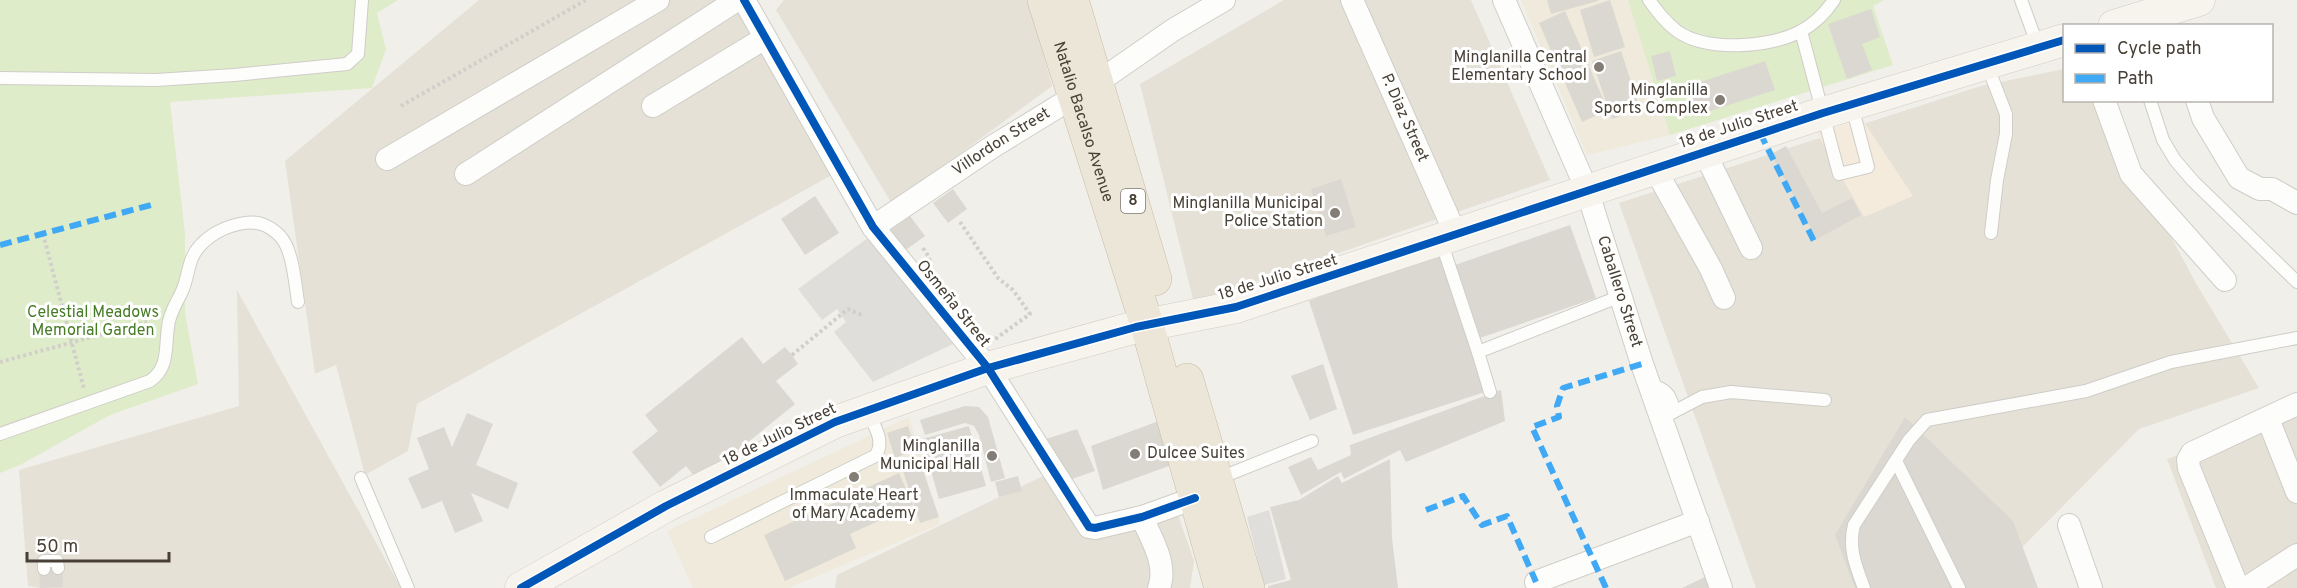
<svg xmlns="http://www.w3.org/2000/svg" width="2297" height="588" font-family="Overpass,sans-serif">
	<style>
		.residential { fill: #e5e1d7 }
		.commercial { fill: #f4ebdd }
		.education { fill: #efeadc }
		.green { fill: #deecc9 }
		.parking { fill: #e0deda }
		.building { fill: #dbd8d2 }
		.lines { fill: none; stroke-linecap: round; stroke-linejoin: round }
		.lane-casing { stroke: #cfcdc7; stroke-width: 14 }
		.street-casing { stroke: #cfcdc7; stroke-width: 24 }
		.secondary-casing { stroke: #d1ccc1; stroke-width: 33 }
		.highway-casing { stroke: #c9bca5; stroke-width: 34 }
		.path { stroke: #d2cfcb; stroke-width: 4; stroke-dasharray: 3 3; stroke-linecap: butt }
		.lane { stroke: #fdfdfc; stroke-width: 12 }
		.street { stroke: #fdfdfc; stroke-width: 22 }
		.secondary { stroke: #f7f4ee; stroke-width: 32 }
		.highway { stroke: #ece6d9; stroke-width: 33 }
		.quiet { stroke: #3fa9f5; stroke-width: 6; stroke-dasharray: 12 6; stroke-linecap: butt }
		.cycleway-casing { stroke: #fff; stroke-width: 11 }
		.cycleway { stroke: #0057b8; stroke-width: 8 }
		.poi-dot { fill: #837d75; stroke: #fff; stroke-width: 2 }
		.labels { text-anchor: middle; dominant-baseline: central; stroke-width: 6; stroke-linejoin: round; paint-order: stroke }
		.shield { fill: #fff; stroke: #7f7972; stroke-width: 1.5 }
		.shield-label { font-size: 15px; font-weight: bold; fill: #484036 }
		.poi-label { font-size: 16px; fill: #484036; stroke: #fff; text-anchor: end }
		.street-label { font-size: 16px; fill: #484036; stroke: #fff }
		.park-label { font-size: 16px; fill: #477c26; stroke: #fff }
	</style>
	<rect width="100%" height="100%" fill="#f1efea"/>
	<g class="residential">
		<path d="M479 0H737L832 175 417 404 408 451 365 475 336 365 315 374 285 161Z"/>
		<path d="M784 0H1029L1052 86 892 204 776 10Z"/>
		<path d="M1284 0H1471L1550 180 1194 303 1140 84Z"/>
		<path d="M2064 69V100L2097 101 2197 285 2259 388 2139 429 1982 588H1756L1619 203 1981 86Z"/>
		<path d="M237 290 401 588H41L28 586 19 470 239 406Z"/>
		<path d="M2297 401V588H2216L2167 459 2206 445Z"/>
		<path d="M1043 476 1084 538 1178 515 1194 561 1190 588H835L837 575Z"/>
	</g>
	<path class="commercial" d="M1862 119 1913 196 1864 217 1817 133Z"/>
	<g class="education">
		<path d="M1521 0H1628L1670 135 1587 155Z"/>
		<path d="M909 417 940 524 789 588H693L667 531Z"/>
	</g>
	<g class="green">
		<path d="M0 0H398L377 13 386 49 372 88 170 102 185 234V313L198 384 110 415 20 465 0 473Z"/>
		<path d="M1628 0H1884L1873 6 1893 65 1670 135Z"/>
	</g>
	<g class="parking">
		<path d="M872 235 955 343 873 382 834 332 846 322 837 309 822 320 798 289Z"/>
		<path d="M1269 510 1286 579 1264 585 1247 517Z"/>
	</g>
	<g class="building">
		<path d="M1547 0H1598V1L1551 14Z"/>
		<path d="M1610 0 1625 47 1594 57 1580 10Z"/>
		<path d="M1871 9 1880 37 1862 44 1872 70 1847 79 1828 24Z"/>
		<path d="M1565 11 1608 110 1582 122 1539 23Z"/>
		<path d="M1621 51 1640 109 1612 119 1592 61Z"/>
		<path d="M1670 51 1676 76 1657 81 1651 56Z"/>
		<path d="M1765 61 1775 90 1695 116 1685 87Z"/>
		<path d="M1786 146 1822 213 1852 198 1861 215 1817 239 1771 154Z"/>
		<path d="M1341 179 1356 227 1326 236 1311 189Z"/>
		<path d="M953 189 967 209 948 223 933 203Z"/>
		<path d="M815 196 839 233 805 255 781 219Z"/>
		<path d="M910 216 925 236 903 252 889 231Z"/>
		<path d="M1570 225 1596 298 1480 338 1455 265Z"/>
		<path d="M1440 253 1485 392 1353 435 1309 301Z"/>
		<path d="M742 337 763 364 785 347 792 355 798 364 776 381 795 404 699 482 686 466 660 487 632 452 658 431 645 415Z"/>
		<path d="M1323 364 1337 409 1310 420 1291 376Z"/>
		<path d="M1501 390 1505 421 1406 462 1400 450 1344 479 1341 472 1301 495 1288 467 1311 457 1318 470 1351 455 1350 445Z"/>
		<path d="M965 406 979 407 988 417 1005 478 991 482 979 435 974 426 965 423 925 435 920 420Z"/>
		<path d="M467 413 493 424 476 465 518 483 508 509 471 493 483 521 455 533 442 501 422 509 408 478 429 469 417 438 444 427 452 447Z"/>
		<path d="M1905 417 2013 521 2038 588H1855L1835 535Z"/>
		<path d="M1167 418 1180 462 1103 490 1091 446Z"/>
		<path d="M908 426 916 450 895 458 887 433Z"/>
		<path d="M969 426 986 486 939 499 922 439Z"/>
		<path d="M1077 429 1095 471 1063 482 1037 442Z"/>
		<path d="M1390 459 1392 538 1398 588H1268V586L1291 580 1270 507 1299 500 1338 476 1342 483Z"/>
		<path d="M920 462 939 517 920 523 902 468Z"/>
		<path d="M899 473 913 505 850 534 856 548 785 581 764 535Z"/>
		<path d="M1018 476 1022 491 999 497 995 482Z"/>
		<path d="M62 568 63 587 40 588 39 569Z"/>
		<path d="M1709 575 1713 588H1682Z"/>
	</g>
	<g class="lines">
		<g class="lane-casing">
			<g id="lane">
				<path d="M1649 0C1657 11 1665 22 1677 31 1706 52 1770 48 1801 31 1814 24 1826 12 1834 0"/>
				<path d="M2021 0 2038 46"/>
				<path d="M1801 31 1839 174 1868 167 1852 106"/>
				<path d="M1987 65 2006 114V134L1997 180 1991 233"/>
				<path d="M0 78 156 80 234 75 347 64 358 54 362 0"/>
				<path d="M2150 100 2163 140 2175 160 2193 181 2297 282"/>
				<path d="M1441 241 1478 352"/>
				<path d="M1649 384C1666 389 1671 394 1674 411"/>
				<path d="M1490 392 1478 352 1621 296"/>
				<path d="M1662 418 1702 397 1731 392 1825 400"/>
				<path d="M0 434 150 381C169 368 165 348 168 327 169 313 178 301 183 289 187 279 188 268 192 258 200 240 220 228 239 224 256 220 268 224 280 236 293 250 295 283 298 302"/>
				<path d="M1896 461 1959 588"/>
				<path d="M361 478 408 588"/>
				<path d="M1217 479 1312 441"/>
				<path d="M711 537 875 456C886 442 874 425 867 411"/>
				<path d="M44 569V561H57L58 568"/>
				<path d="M1864 588C1856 567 1848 548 1854 525L1909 440 1927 420 2086 391 2171 362 2297 338"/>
			</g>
		</g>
		<g class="street-casing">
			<g id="street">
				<path d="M744 0 873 227 988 368 1089 527 1095 528 1142 517 1195 498"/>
				<path id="s1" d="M1352 0 1456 235"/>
				<path id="s2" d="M1504 0 1587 190 1642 364 1721 588"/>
				<path d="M2104 100 2131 174 2225 280"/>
				<path d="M2197 100 2203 118 2239 178 2260 189H2272L2297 203"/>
				<path d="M653 106 765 38"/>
				<path d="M1704 151 1751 248"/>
				<path d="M387 159 658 0"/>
				<path d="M1654 167 1711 269 1724 298"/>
				<path d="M466 174 737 0"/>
				<path id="s3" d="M873 227 992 147 1098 82 1173 30 1224 0"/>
				<path d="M2268 419 2297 492"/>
				<path d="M1142 517C1151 539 1168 564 1159 588"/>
				<path d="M2069 525 2091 588"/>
				<path d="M1536 582 1698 521"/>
				<path d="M2238 588 2189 468 2188 460 2192 453 2297 404"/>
				<path d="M2246 588 2297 555"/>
			</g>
		</g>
		<g class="secondary-casing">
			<g id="secondary">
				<path d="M2114 26 2199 0"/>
				<path d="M521 588 666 506 835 422 988 368 1136 327 1236 307 1823 113 2064 40"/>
			</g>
		</g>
		<g class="highway-casing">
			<g id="highway">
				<path id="s4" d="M1044 0 1147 325 1221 588"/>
				<path d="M1072 0 1155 279"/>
				<path d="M1187 380 1248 588"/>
			</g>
		</g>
		<g class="path">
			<path d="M401 106 586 0"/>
			<path d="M960 222 998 278 1013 290 1030 314 994 340"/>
			<path d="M43 234 84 389"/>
			<path d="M923 248 929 257 930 263"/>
			<path d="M792 355 848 309 862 315"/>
			<path d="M0 362 147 322"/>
		</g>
		<use href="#lane" class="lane"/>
		<use href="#street" class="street"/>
		<use href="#secondary" class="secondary"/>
		<use href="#highway" class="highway"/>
		<g class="quiet">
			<path d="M1760 133 1815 243"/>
			<path d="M0 245 151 205"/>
			<path d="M1426 510 1463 496 1482 525 1507 516 1536 582"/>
			<path d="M1606 588 1532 427 1559 417 1557 406 1563 388 1642 364"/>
		</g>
		<g class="cycleway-casing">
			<g id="cycleway">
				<path d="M744 0 873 227 988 368 1089 527 1095 528 1142 517 1195 498"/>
				<path d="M521 588 666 506 835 422 988 368 1136 327 1236 307 1823 113 2064 40"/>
			</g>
		</g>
		<use href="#cycleway" class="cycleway"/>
	</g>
	<g class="poi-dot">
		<circle cx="1599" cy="67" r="6"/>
		<circle cx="1720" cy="100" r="6"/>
		<circle cx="1335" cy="213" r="6"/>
		<circle cx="1135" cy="454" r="6"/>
		<circle cx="992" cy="456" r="6"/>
		<circle cx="854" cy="477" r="6"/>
	</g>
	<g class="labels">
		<rect class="shield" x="1121" y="189" width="24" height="24" rx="4.5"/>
		<g class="shield-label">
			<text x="1133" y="201">8</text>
		</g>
		<g class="poi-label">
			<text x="1587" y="58">Minglanilla Central<tspan x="1587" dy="18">Elementary School</tspan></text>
			<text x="1708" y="91">Minglanilla<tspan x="1708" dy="18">Sports Complex</tspan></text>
			<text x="1323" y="204">Minglanilla Municipal<tspan x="1323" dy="18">Police Station</tspan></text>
			<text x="980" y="447">Minglanilla<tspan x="980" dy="18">Municipal Hall</tspan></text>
			<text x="1147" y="454" text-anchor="start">Dulcee Suites</text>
			<text x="854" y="496" text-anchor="middle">Immaculate Heart<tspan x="854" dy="18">of Mary Academy</tspan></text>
		</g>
		<g class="street-label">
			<text stroke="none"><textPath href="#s1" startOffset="129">P. Diaz Street</textPath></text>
			<text stroke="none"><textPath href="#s4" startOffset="128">Natalio Bacalso Avenue</textPath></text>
			<text transform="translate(1739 125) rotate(-18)">18 de Julio Street</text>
			<text stroke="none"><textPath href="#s3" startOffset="154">Villordon Street</textPath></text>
			<text transform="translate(1278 278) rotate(-17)">18 de Julio Street</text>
			<text stroke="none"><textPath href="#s2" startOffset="314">Caballero Street</textPath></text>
			<text transform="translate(953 304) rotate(51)">Osmeña Street</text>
			<text transform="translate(780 435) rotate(-26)">18 de Julio Street</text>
		</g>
		<g class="park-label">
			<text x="93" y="313">Celestial Meadows<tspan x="93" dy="18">Memorial Garden</tspan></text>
		</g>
	</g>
	<rect x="2063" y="24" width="210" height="78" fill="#ffffff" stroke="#b6b3af" stroke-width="1.5"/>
	<rect x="2075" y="44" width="30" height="9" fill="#0057b8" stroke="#b6b3af" stroke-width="1.5"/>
	<text x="2117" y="54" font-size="18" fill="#484036">Cycle path</text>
	<rect x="2075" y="74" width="30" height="9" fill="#3fa9f5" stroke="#b6b3af" stroke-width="1.5"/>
	<text x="2117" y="84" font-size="18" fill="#484036">Path</text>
	<path d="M27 552v9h142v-9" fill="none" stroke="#484036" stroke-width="3"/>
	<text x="36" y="552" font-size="18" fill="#484036" stroke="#ffffff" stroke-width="4.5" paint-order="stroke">50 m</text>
</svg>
